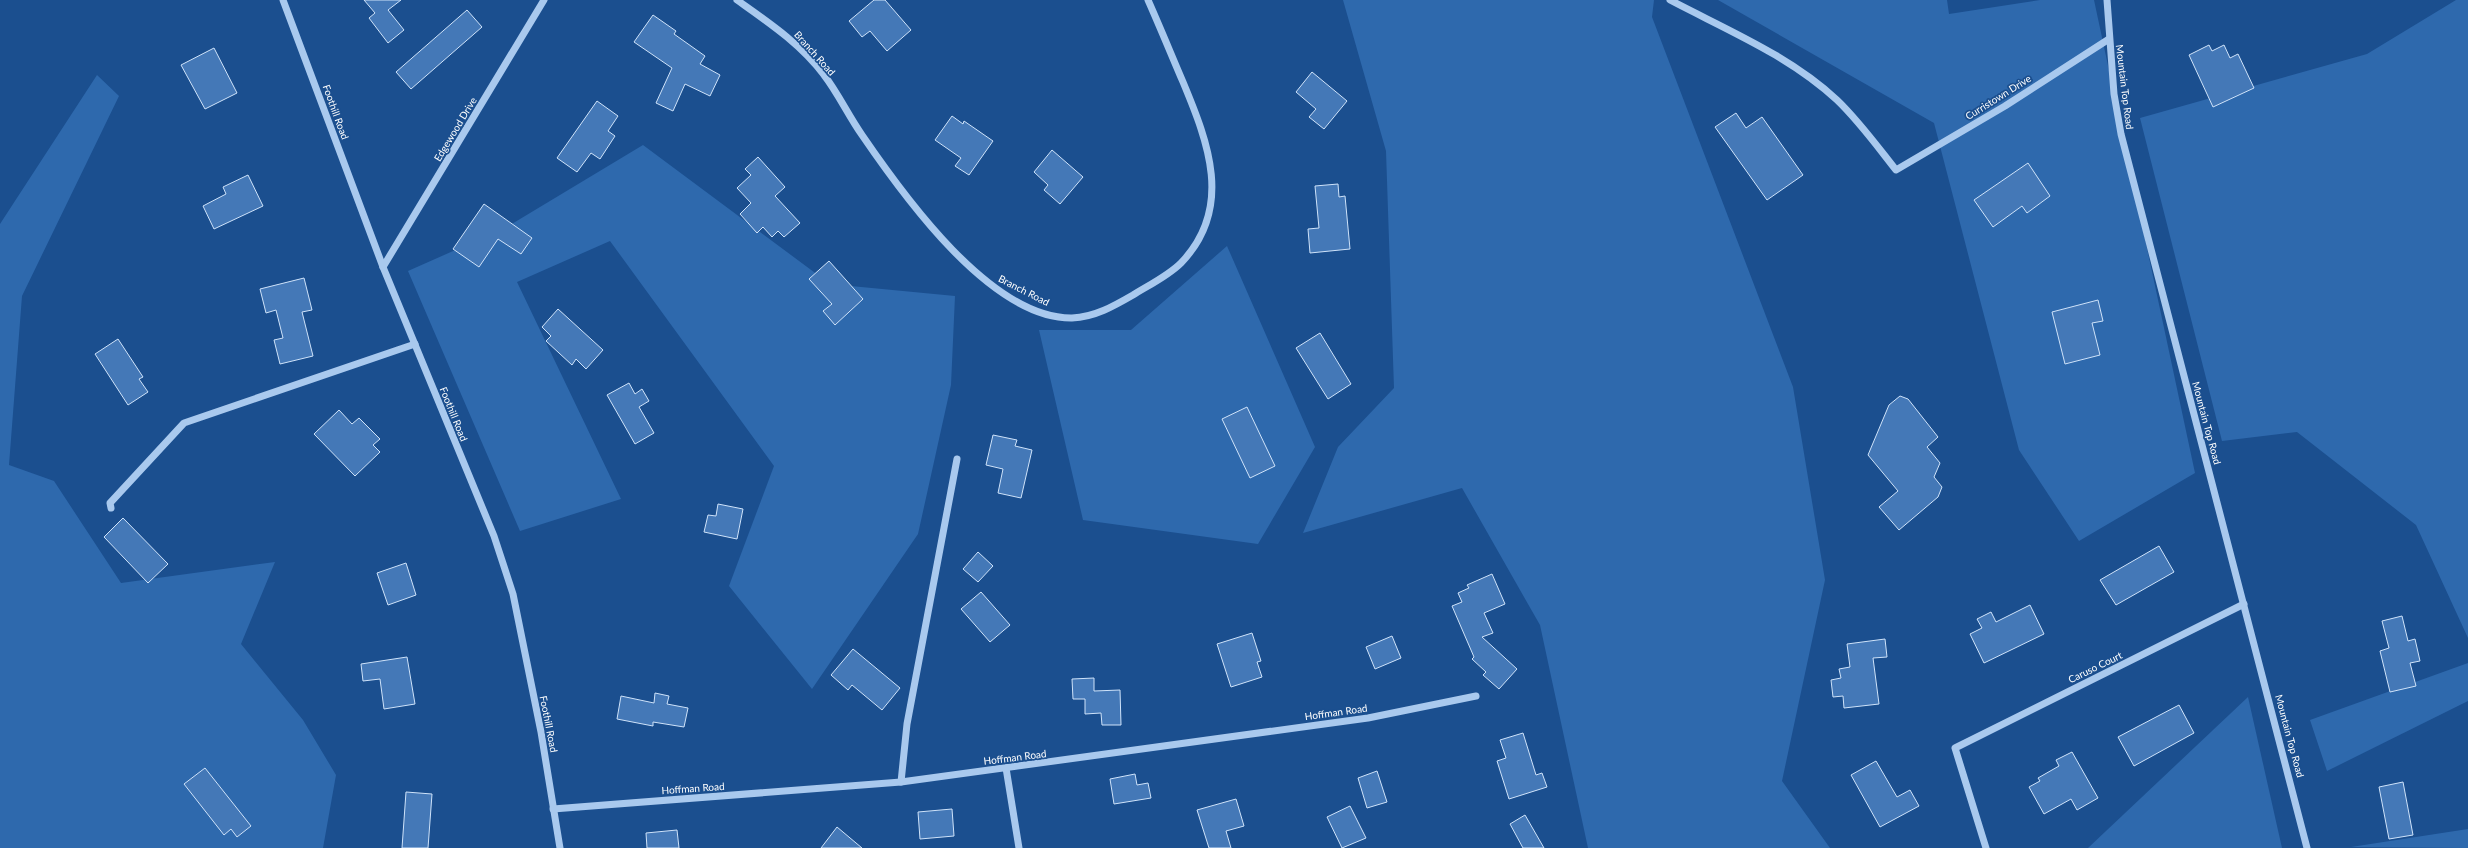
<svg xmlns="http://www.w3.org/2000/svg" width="2468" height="848" font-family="Lato,sans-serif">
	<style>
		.green { fill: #2e69ad }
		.building { fill: #4478b7; stroke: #cfe3fa }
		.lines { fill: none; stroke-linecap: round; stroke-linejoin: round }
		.minor { stroke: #a9c9ee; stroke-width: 7 }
		.labels { text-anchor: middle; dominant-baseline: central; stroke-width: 3.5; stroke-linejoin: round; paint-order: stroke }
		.street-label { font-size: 10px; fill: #fff; stroke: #1b4f8f }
	</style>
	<rect width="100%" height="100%" fill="#1b4f8f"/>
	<g class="green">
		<path d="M1343 0H1654L1652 17 1793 387 1825 580 1782 781 1830 848H1588L1540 625 1462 488 1303 533 1338 447 1394 388 1386 151Z"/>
		<path d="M1718 0H1947L1949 14 2040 0H2094L2195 473 2079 541 2019 450 1934 123Z"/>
		<path d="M2456 0H2468V638L2416 525 2297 432 2222 441 2140 118 2367 54Z"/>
		<path d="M97 75 119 96 22 296 9 465 54 481 121 583 275 562 241 644 303 720 336 775 323 848H0V224Z"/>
		<path d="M643 145 830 284 955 296 951 385 918 534 812 689 729 586 774 466 610 241 517 282 621 499 520 531 408 271 505 228Z"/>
		<path d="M1227 246 1315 447 1258 544 1083 520 1039 330H1131Z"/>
		<path d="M2468 663V701L2327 771 2310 720Z"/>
		<path d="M2248 697 2282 848H2088Z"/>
		<path d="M2468 829V848L2351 847Z"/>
	</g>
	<g class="building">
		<path d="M364 0H401L388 10 404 30 388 43 369 18 375 13Z"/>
		<path d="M874 0H885L911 30 887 51 870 31 862 37 849 21Z"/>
		<path d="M467 10 482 27 411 89 396 72Z"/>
		<path d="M653 15 676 31 674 34 705 56 700 64 720 75 710 96 685 84 673 111 656 103 672 68 634 42Z"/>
		<path d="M2209 45 2212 51 2224 45 2230 58 2238 54 2254 88 2213 107 2189 55Z"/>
		<path d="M214 48 237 93 205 109 181 65Z"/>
		<path d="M1312 72 1347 101 1324 129 1309 117 1316 109 1296 92Z"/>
		<path d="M597 101 618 116 608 131 615 136 600 159 591 153 577 172 557 158Z"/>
		<path d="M1736 113 1746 128 1762 117 1803 175 1767 200 1715 127Z"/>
		<path d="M952 116 963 124 964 121 993 141 969 175 955 166 961 158 935 140Z"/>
		<path d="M1052 150 1083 177 1060 204 1044 190 1048 185 1034 172Z"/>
		<path d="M758 157 785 187 775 196 800 223 784 237 778 231 772 237 763 227 757 233 740 214 751 203 737 188 751 175 745 169Z"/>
		<path d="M2028 163 2050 196 2027 213 2022 206 1993 227 1974 200Z"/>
		<path d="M248 175 263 206 214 229 203 206 226 194 223 187Z"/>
		<path d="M1338 184 1339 197 1345 196 1350 249 1310 253 1308 229 1319 228 1315 186Z"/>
		<path d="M484 204 532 238 521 254 498 239 479 267 453 249Z"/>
		<path d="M829 261 863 299 835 325 823 311 832 304 809 279Z"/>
		<path d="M304 278 312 310 302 312 313 356 280 364 274 340 283 338 276 310 266 313 260 289Z"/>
		<path d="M2098 300 2103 321 2092 323 2100 355 2065 364 2052 312Z"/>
		<path d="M558 309 603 350 586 369 576 359 572 365 546 341 551 336 542 327Z"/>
		<path d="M1320 333 1351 384 1328 399 1296 348Z"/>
		<path d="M118 339 143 377 139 379 148 392 128 405 95 354Z"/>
		<path d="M629 383 635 394 642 389 649 401 639 407 654 433 635 444 607 395Z"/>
		<path d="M1900 396 1908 399 1938 437 1927 447 1940 463 1934 477 1942 487 1938 497 1899 530 1879 507 1898 491 1868 455 1889 405Z"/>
		<path d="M1247 407 1275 466 1250 478 1222 419Z"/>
		<path d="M339 410 352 424 359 418 380 439 373 445 380 452 355 476 314 434Z"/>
		<path d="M993 435 1017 440 1015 446 1032 450 1021 498 998 493 1003 469 986 465Z"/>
		<path d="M718 504 743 509 737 539 704 532 708 515 716 516Z"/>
		<path d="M123 518 168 564 148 583 104 537Z"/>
		<path d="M2159 546 2174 572 2116 605 2100 580Z"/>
		<path d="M978 552 993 566 978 582 963 569Z"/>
		<path d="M406 563 416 595 388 605 377 573Z"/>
		<path d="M1492 574 1505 604 1484 613 1493 633 1482 637 1517 669 1499 689 1483 675 1486 672 1472 659 1474 657 1452 606 1462 602 1458 593 1469 588 1467 585Z"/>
		<path d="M981 592 1010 625 990 642 961 609Z"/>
		<path d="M2030 605 2044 634 1984 663 1970 634 1982 628 1977 619 1991 612 1996 622Z"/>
		<path d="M2402 616 2408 641 2415 639 2420 661 2410 663 2416 686 2390 692 2380 651 2389 648 2382 621Z"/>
		<path d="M1252 633 1261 661 1257 662 1262 677 1231 687 1217 644Z"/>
		<path d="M1392 636 1401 658 1375 669 1366 647Z"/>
		<path d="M1885 639 1887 657 1873 658 1879 704 1844 708 1843 696 1833 697 1831 680 1841 678 1839 669 1850 667 1847 644Z"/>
		<path d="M853 649 900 688 882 710 852 685 848 690 831 675Z"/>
		<path d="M407 657 415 704 384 709 380 679 363 681 361 664Z"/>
		<path d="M1094 678V691L1120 690 1121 725H1102L1101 713 1085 714V699H1073L1072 679Z"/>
		<path d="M655 693 669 696 667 704 688 708 684 727 653 722V726L617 719 621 696 654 703Z"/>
		<path d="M2179 705 2194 733 2134 766 2118 737Z"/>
		<path d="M1523 733 1536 775 1542 773 1547 787 1509 799 1497 761 1506 758 1500 740Z"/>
		<path d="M2072 752 2098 798 2077 810 2071 799 2044 814 2029 787 2040 781 2038 778 2059 766 2056 760Z"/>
		<path d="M1876 761 1897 797 1910 790 1919 806 1880 827 1851 775Z"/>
		<path d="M205 768 251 826 237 837 231 829 224 835 184 784Z"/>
		<path d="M1377 771 1387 802 1367 808 1358 778Z"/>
		<path d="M1135 774 1137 785 1148 783 1151 798 1114 804 1110 779Z"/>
		<path d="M2403 782 2413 835 2389 839 2379 787Z"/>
		<path d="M406 792 432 794 428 848H402Z"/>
		<path d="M1236 799 1244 826 1226 831 1231 848H1209L1197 810Z"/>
		<path d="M1350 806 1366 838 1342 848 1327 817Z"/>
		<path d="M952 809 954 836 920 839 918 812Z"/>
		<path d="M1525 815 1544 848H1523L1510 824Z"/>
		<path d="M837 827 862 848H821Z"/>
		<path d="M677 830 679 848H647L646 833Z"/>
	</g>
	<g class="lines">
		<g class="minor">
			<path d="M283 0 383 267 494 536 513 594 541 732 560 848"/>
			<path d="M737 0C768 22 801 44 824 75 838 93 848 115 862 135 903 195 991 319 1072 318 1095 317 1114 306 1133 295 1149 285 1168 276 1181 263 1234 208 1208 142 1183 82 1171 54 1160 27 1148 0"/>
			<path d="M1670 0C1727 30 1790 56 1837 100 1859 121 1877 146 1896 170L2005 106 2109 39"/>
			<path d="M2107 0 2114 94 2121 134 2307 848"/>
			<path d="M383 267 544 0"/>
			<path d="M111 508 110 503 184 423 415 344"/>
			<path d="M1006 768 1019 848"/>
			<path d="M901 782 907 724 957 459"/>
			<path d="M553 809 901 782 1368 718 1476 696"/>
			<path d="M1986 848 1955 748 2244 604"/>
		</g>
	</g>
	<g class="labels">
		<g class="street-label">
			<text transform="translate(815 53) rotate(48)">Branch Road</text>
			<text transform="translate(2125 87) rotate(83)">Mountain Top Road</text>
			<text transform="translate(1998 97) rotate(-32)">Curristown Drive</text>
			<text transform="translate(336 112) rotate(70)">Foothill Road</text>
			<text transform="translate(455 129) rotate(-59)">Edgewood Drive</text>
			<text transform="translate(1024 290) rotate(27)">Branch Road</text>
			<text transform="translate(454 414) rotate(68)">Foothill Road</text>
			<text transform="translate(2207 423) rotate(75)">Mountain Top Road</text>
			<text transform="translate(2095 667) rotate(-26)">Caruso Court</text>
			<text transform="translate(1336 712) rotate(-8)">Hoffman Road</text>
			<text transform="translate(549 724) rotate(79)">Foothill Road</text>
			<text transform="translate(2290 736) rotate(75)">Mountain Top Road</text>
			<text transform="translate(1015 757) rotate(-7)">Hoffman Road</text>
			<text transform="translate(693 788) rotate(-4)">Hoffman Road</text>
		</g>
	</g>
</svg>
